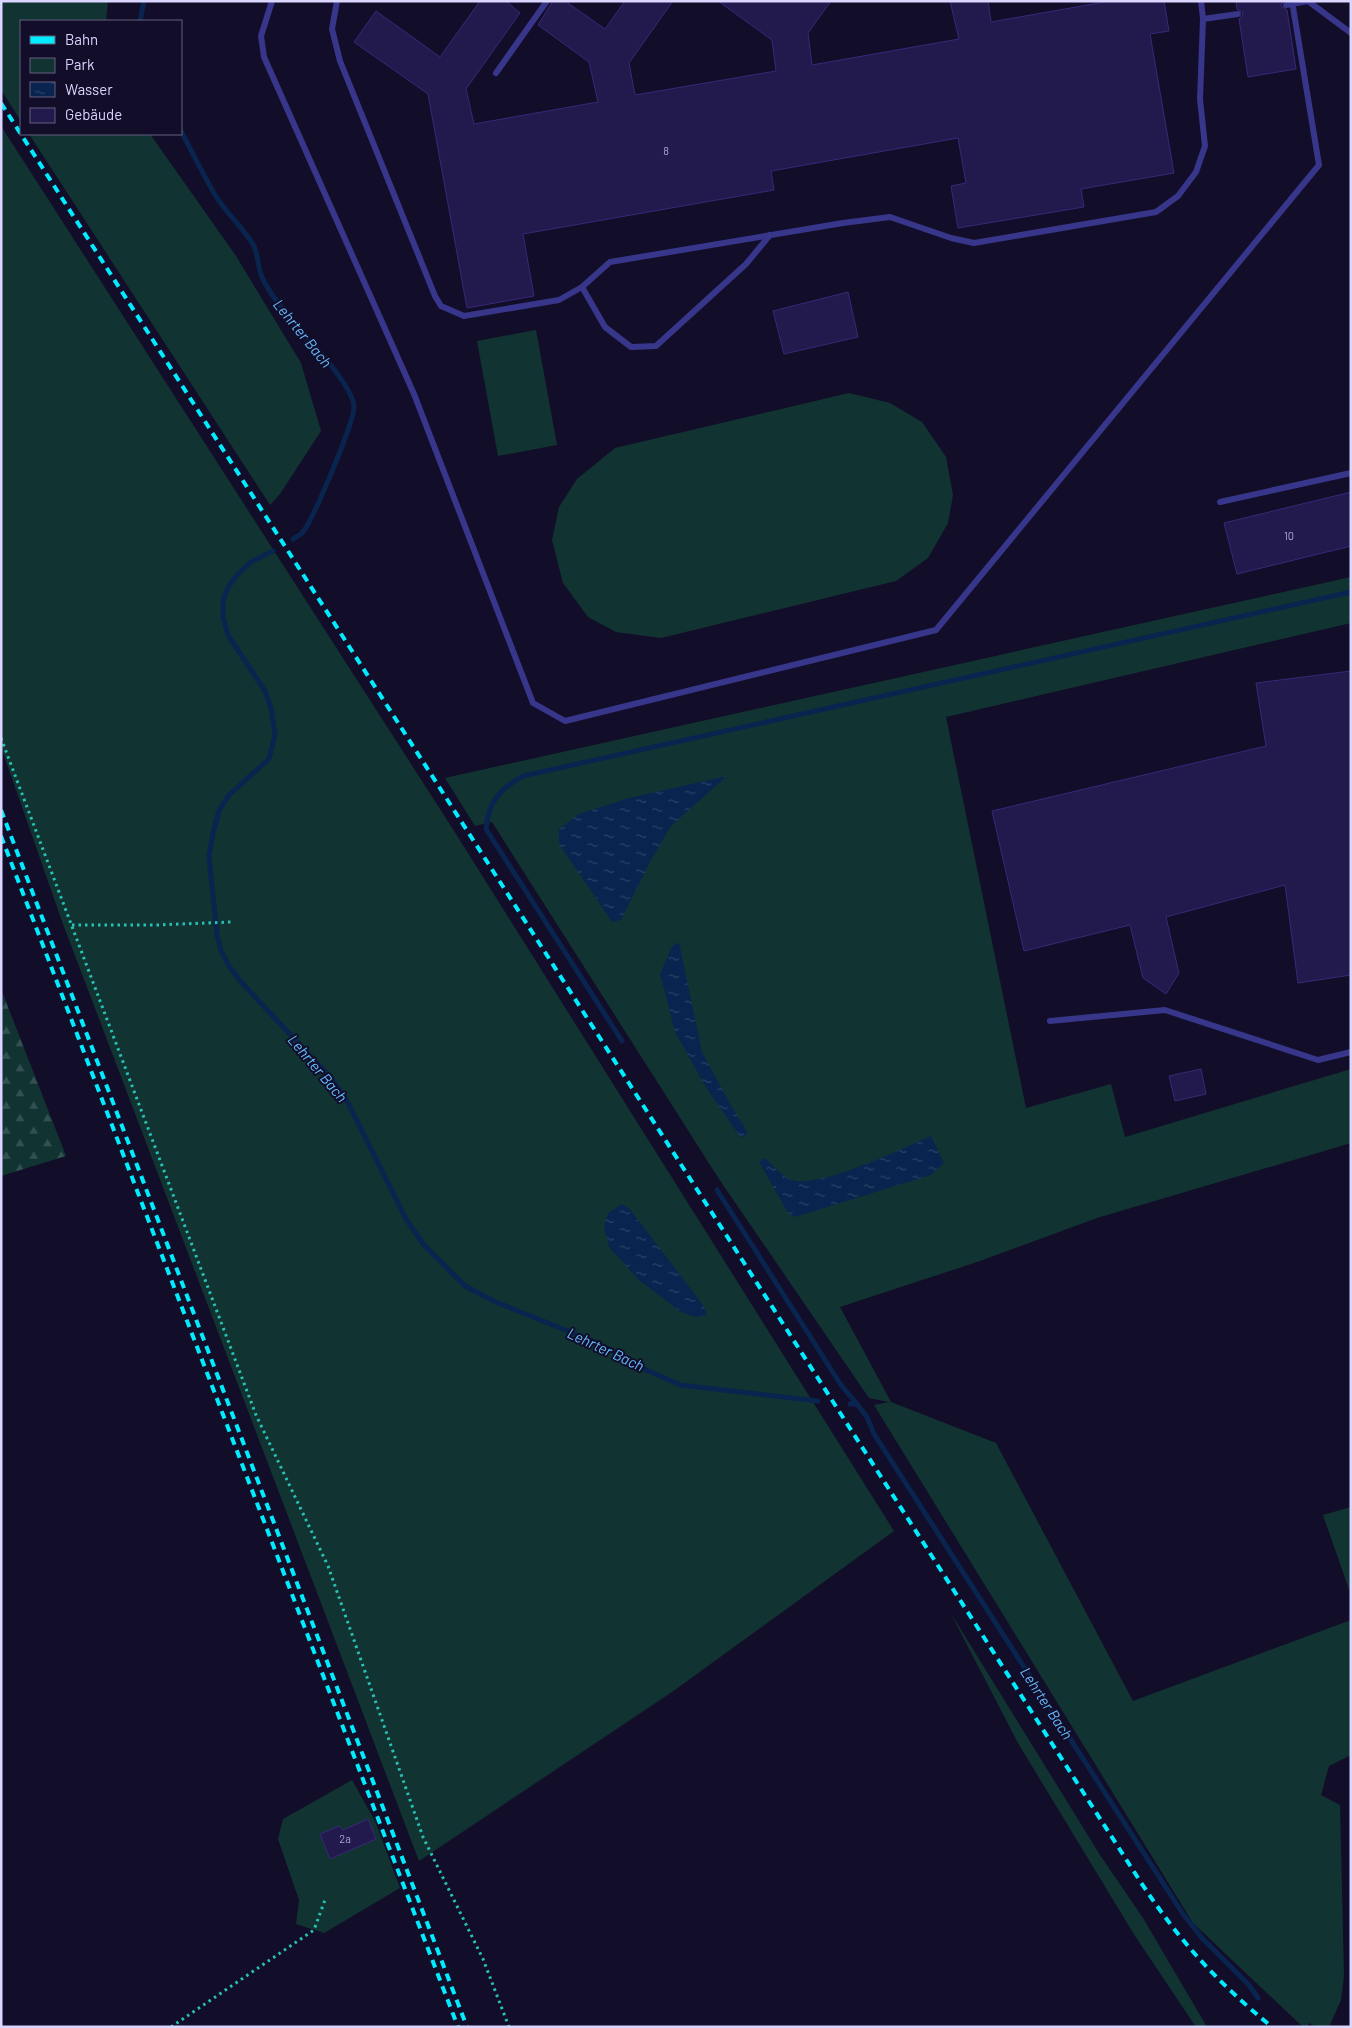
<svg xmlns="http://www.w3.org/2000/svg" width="1352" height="2028" font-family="Barlow,sans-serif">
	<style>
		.green { fill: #113432 }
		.forest { fill: url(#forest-firs) }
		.water { fill: url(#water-ripples) }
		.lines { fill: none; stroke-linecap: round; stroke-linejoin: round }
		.stream { stroke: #09244e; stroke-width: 5 }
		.building { fill: #22194c; stroke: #372979 }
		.path { stroke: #27c2b5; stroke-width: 3; stroke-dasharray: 2.5 4; stroke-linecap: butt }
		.lane { stroke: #37368b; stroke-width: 6 }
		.rail { stroke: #02ecff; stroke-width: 4; stroke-dasharray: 8 6; stroke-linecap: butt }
		.labels { text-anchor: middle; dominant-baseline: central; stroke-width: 4; stroke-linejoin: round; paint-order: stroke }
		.number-label { font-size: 11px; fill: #aca7d2 }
		.water-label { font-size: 15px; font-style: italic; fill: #64bbff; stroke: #120e29 }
	</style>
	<defs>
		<pattern id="forest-firs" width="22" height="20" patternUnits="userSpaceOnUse" patternTransform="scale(1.25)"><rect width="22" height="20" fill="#113432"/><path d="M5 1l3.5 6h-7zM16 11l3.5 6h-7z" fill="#335151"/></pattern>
		<pattern id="water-ripples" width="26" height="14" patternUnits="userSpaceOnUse" patternTransform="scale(1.25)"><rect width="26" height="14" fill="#09244e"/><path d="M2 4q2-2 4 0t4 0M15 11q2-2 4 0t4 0" fill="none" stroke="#2c4369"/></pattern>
	</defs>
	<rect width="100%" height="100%" fill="#120e29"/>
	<g class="green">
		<path d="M1 1H108L106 21H21V121L1 90Z"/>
		<path d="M1 126 456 834 894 1531 672 1692 419 1861 63 924 1 747Z"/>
		<path d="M29 134H150L236 256 301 363 321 431 280 494 270 505Z"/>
		<path d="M536 330 557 445 498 456 477 341Z"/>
		<path d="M849 393 890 403 922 422 946 457 953 495 948 523 928 558 896 581 661 638 616 632 588 617 563 583 552 540 559 507 577 479 615 448Z"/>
		<path d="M1351 577V623L946 717 1026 1108 1111 1084 1125 1137 1351 1069V1143L1097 1218 977 1262 840 1307 891 1402 996 1443 1133 1701 1351 1620V1755L1329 1766 1321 1795 1340 1805 1344 1976 1341 2000 1329 2027H1316L1309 2023 1307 2027H1303L1193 1923 874 1405 889 1402 869 1398 719 1179 492 822 475 826 445 778Z"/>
		<path d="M1351 1507V1595L1323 1515Z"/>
		<path d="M950 1612 1100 1855 1143 1918 1207 2027H1196L1135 1936 1018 1743Z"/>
		<path d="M352 1780 375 1821 400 1888 324 1933 296 1924 299 1900 278 1839 283 1819Z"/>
	</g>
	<path class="forest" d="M1 989 66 1156 1 1176Z"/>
	<g class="water">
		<path d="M727 776 671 826 650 862 621 920 612 922 559 844V829L579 814 629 798Z"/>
		<path d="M679 942 702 1052 729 1102 748 1133 741 1138 707 1089 675 1032 660 974 672 946Z"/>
		<path d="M931 1136 944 1163 931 1175 795 1217 788 1213 759 1162 765 1158C774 1166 784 1179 796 1181 827 1185 901 1149 931 1136Z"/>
		<path d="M622 1204 630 1209 703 1305 707 1315 696 1317 681 1312 639 1280 609 1247 604 1226 608 1213Z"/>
	</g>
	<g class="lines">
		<g class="stream">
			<path d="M140 21 144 1"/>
			<path d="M181 131C192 152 203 174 215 195 226 213 243 227 254 246 258 255 258 266 261 275 268 292 282 308 293 322 308 339 353 385 354 407 354 422 313 521 302 533 300 535 296 537 293 539"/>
			<path d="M273 551 251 562 238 574 228 587 223 601V617L228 635 265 691 271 708 275 735 269 759 229 795 219 811 213 833 209 857 217 934 221 951 229 966 242 983 332 1079 346 1099 406 1219 424 1245 465 1286 496 1302 595 1342 621 1355 646 1370 681 1385 818 1401"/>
			<path d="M622 1041 486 829C488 802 500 789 523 776L1351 592"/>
			<path d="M717 1190 841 1385 857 1404"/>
			<path d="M850 1404H857L867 1417 874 1434 1183 1914 1202 1938 1249 1985 1258 1998"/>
		</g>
	</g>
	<g class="building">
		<path d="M480 1H506L520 13 466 89 474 124 598 102 589 62 538 25 553 1H565L605 29 625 1H673L629 63 635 95 776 71 772 40 718 1H831L808 33 812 65 959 39 950 1H988L991 22 1110 1H1164L1169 31 1150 34 1174 173 1081 189 1084 207 958 228 951 186 966 183 958 138 771 171 774 190 523 234 534 296 467 308 428 94 354 42 376 11 440 57Z"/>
		<path d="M1236 1H1283L1281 6 1287 10 1296 69 1248 77 1239 19 1242 16 1243 13 1237 9Z"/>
		<path d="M848 292 858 337 784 354 773 311Z"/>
		<path d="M1351 492V546L1237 574 1224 523Z"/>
		<path d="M1351 671V975L1298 983 1285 885 1166 917 1179 973 1166 994 1143 978 1130 925 1024 951 992 811 1266 746 1256 683Z"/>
		<path d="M1201 1069 1206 1094 1175 1101 1169 1076Z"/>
		<path d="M368 1819 376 1839 330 1859 320 1834 339 1826 343 1830Z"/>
	</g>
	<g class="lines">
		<g class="path">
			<path d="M1 738 256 1415 328 1566 423 1837 483 1959 509 2027"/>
			<path d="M72 925H156L231 922"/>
			<path d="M171 2027 314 1930 326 1897"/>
		</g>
		<g class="lane">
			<path d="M272 1 261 36 264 57 414 394 533 703 565 721 936 630 1319 165 1292 1"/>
			<path d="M337 1 332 29 340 61 435 296 441 306 464 316 559 300 582 287 610 262 843 223 890 217 951 238 974 243 1156 212 1178 196 1196 172 1205 146 1200 99 1203 19 1201 1"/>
			<path d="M1286 5 1308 1 1351 33"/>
			<path d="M1203 19 1238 14"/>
			<path d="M496 73 547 1"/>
			<path d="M582 287 605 327 631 347 656 346 746 264 770 235"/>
			<path d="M1220 502 1351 473"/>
			<path d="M1050 1021 1165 1010 1318 1060 1351 1052"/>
		</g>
		<g class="rail">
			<path d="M1 103 1140 1881C1180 1942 1216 1981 1272 2027"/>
			<path d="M1 810 467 2027"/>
			<path d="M1 836 458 2027"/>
		</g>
	</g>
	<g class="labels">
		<g class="number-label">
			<text x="666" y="150">8</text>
			<text x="1289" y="535">10</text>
			<text x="345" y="1838">2a</text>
		</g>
		<g class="water-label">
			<text transform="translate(303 333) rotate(51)">Lehrter Bach</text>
			<text transform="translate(318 1068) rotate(50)">Lehrter Bach</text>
			<text transform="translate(606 1349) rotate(25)">Lehrter Bach</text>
			<text transform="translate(1047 1703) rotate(57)">Lehrter Bach</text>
		</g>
	</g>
	<rect width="1352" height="2028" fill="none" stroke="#dad6ff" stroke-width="5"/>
	<rect x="20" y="20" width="162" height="115" fill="#120e29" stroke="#625e7f"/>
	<rect x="30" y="36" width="25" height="8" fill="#02ecff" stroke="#625e7f"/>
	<text x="65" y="45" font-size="15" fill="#dad6ff">Bahn</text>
	<rect x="30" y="58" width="25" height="15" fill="#113432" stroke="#625e7f"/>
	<text x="65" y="70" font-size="15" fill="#dad6ff">Park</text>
	<rect x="30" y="82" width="25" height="15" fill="url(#water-ripples)" stroke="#625e7f"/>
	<text x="65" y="95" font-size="15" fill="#dad6ff">Wasser</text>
	<rect x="30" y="108" width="25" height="15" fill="#22194c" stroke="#625e7f"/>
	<text x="65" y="120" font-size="15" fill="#dad6ff">Gebäude</text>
</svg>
